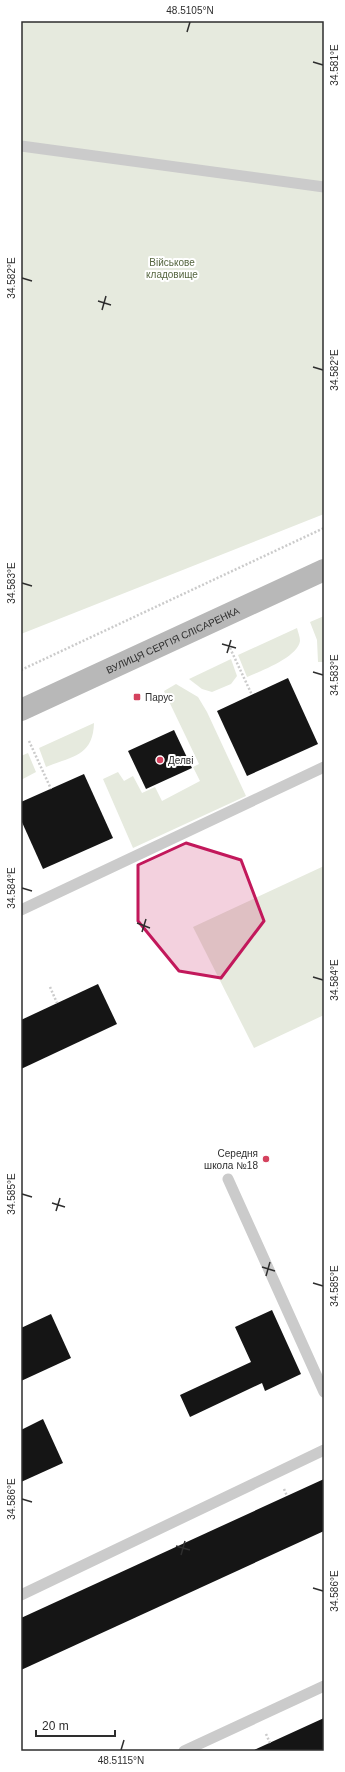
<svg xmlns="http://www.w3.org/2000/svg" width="345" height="1772" font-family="Helvetica,sans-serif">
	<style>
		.green { fill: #e6eade }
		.building { fill: #151515 }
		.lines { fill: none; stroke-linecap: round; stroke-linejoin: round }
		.path { stroke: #cbcbcb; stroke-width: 2.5; stroke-dasharray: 2 2; stroke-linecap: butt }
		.lane { stroke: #cbcbcb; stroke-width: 11 }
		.secondary { stroke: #b8b8b8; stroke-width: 22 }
		.marked { fill: #c2185b; fill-opacity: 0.2; stroke: #c2185b; stroke-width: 3; stroke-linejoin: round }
		.ticks { fill: none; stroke: #2e2e2e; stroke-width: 1.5 }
		.poi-dot { fill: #d4425e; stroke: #fff; stroke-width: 1.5 }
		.labels { text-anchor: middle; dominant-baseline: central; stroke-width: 4; stroke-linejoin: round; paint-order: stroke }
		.park-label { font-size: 10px; fill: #566640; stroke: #fff }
		.street-label { font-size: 10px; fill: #2e2e2e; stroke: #fff }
		.poi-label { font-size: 10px; fill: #2e2e2e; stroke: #fff; text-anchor: start }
		.neatline { fill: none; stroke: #2e2e2e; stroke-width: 1.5 }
		.ticks-label { font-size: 10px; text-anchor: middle; fill: #2e2e2e }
	</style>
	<rect width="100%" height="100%" fill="#fff"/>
	<g class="green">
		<path d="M21 21H324V514L21 634Z"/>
		<path d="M324 616V662H318L317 640 310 622Z"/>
		<path d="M297 628C298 632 300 637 300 641 298 657 261 671 247 677L238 655Z"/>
		<path d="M231 659 237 676 231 684 212 692 202 689 189 679Z"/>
		<path d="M176 684 198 697 207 712 246 796 133 848 103 779 118 772 124 781 133 776 142 793 155 787 162 801 200 781 193 767 199 764 164 691Z"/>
		<path d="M94 723C93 756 73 756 46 767L39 748Z"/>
		<path d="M28 753 36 772 21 780V756Z"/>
		<path d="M324 866V1015L254 1048 193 927Z"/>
	</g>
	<g class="building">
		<path d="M288 678 318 744 247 776 217 711Z"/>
		<path d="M174 730 192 768 146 789 128 751Z"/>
		<path d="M84 774 113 838 43 869 21 820V802Z"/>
		<path d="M98 984 117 1024 21 1069V1020Z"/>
		<path d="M272 1310 301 1374 265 1391 262 1383 190 1417 180 1395 251 1362 235 1327Z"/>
		<path d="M51 1314 71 1358 21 1381V1328Z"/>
		<path d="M43 1419 63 1463 21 1482V1430Z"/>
		<path d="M324 1479V1531L21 1670V1618Z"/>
		<path d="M324 1718V1751H252Z"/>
	</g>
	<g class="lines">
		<g class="path">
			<path d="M230 648 252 695"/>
			<path d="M21 670 324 528"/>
			<path d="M29 741 51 789"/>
			<path d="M50 987 57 1003"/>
			<path d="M284 1489 287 1496"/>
			<path d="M266 1734 270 1743"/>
		</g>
		<g class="lane">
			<path d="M21 146 324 187"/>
			<path d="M21 910 324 767"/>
			<path d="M228 1179 324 1392"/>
			<path d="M21 1595 324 1450"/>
			<path d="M184 1751 324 1686"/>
		</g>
		<path class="secondary" id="s1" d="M21 710 324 570"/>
	</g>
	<path class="marked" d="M186 843 241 860 264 921 221 978 179 971 138 921V865Z"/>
	<path class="ticks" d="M187 32 190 22M313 62 323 65M22 278 32 281M98 301 111 305M102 310 106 296M313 367 323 370M22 583 32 586M222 644 236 648M227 653 231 640M313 672 323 675M22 888 32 891M137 923 150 928M142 932 146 919M313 977 323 980M22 1194 32 1197M52 1203 65 1207M56 1211 60 1198M262 1267 275 1271M266 1276 270 1262M313 1283 323 1286M22 1499 32 1502M176 1546 190 1550M181 1555 185 1541M313 1588 323 1591M121 1750 124 1740"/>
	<g class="poi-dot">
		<rect x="133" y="693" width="8" height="8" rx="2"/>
		<circle cx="160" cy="760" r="4"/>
		<circle cx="266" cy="1159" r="4"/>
	</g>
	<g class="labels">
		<g class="park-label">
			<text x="172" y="262">Військове<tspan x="172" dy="12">кладовище</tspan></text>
		</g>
		<g class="street-label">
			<text stroke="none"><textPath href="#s1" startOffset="167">ВУЛИЦЯ СЕРГІЯ СЛІСАРЕНКА</textPath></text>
		</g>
		<g class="poi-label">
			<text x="145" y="697">Парус</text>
			<text x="168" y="760">Делві</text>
			<text x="258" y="1153" text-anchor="end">Середня<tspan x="258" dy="12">школа №18</tspan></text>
		</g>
	</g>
	<rect width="345" height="1772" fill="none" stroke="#ffffff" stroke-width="44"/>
	<path d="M36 1730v6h79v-6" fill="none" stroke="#2e2e2e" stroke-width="2"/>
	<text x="42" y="1730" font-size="12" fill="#2e2e2e" stroke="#ffffff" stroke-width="3" paint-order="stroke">20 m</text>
	<rect x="22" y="22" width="301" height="1728" class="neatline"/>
	<g class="ticks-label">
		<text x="190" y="14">48.5105°N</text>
		<text transform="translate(334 65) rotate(-90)" y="4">34.581°E</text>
		<text transform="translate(11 278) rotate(-90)" y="4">34.582°E</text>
		<text transform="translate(334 370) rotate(-90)" y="4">34.582°E</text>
		<text transform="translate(11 583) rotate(-90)" y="4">34.583°E</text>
		<text transform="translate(334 675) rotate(-90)" y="4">34.583°E</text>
		<text transform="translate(11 888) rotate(-90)" y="4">34.584°E</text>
		<text transform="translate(334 980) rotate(-90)" y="4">34.584°E</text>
		<text transform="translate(11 1194) rotate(-90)" y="4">34.585°E</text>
		<text transform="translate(334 1286) rotate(-90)" y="4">34.585°E</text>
		<text transform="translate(11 1499) rotate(-90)" y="4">34.586°E</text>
		<text transform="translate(334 1591) rotate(-90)" y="4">34.586°E</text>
		<text x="121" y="1764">48.5115°N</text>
	</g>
</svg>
